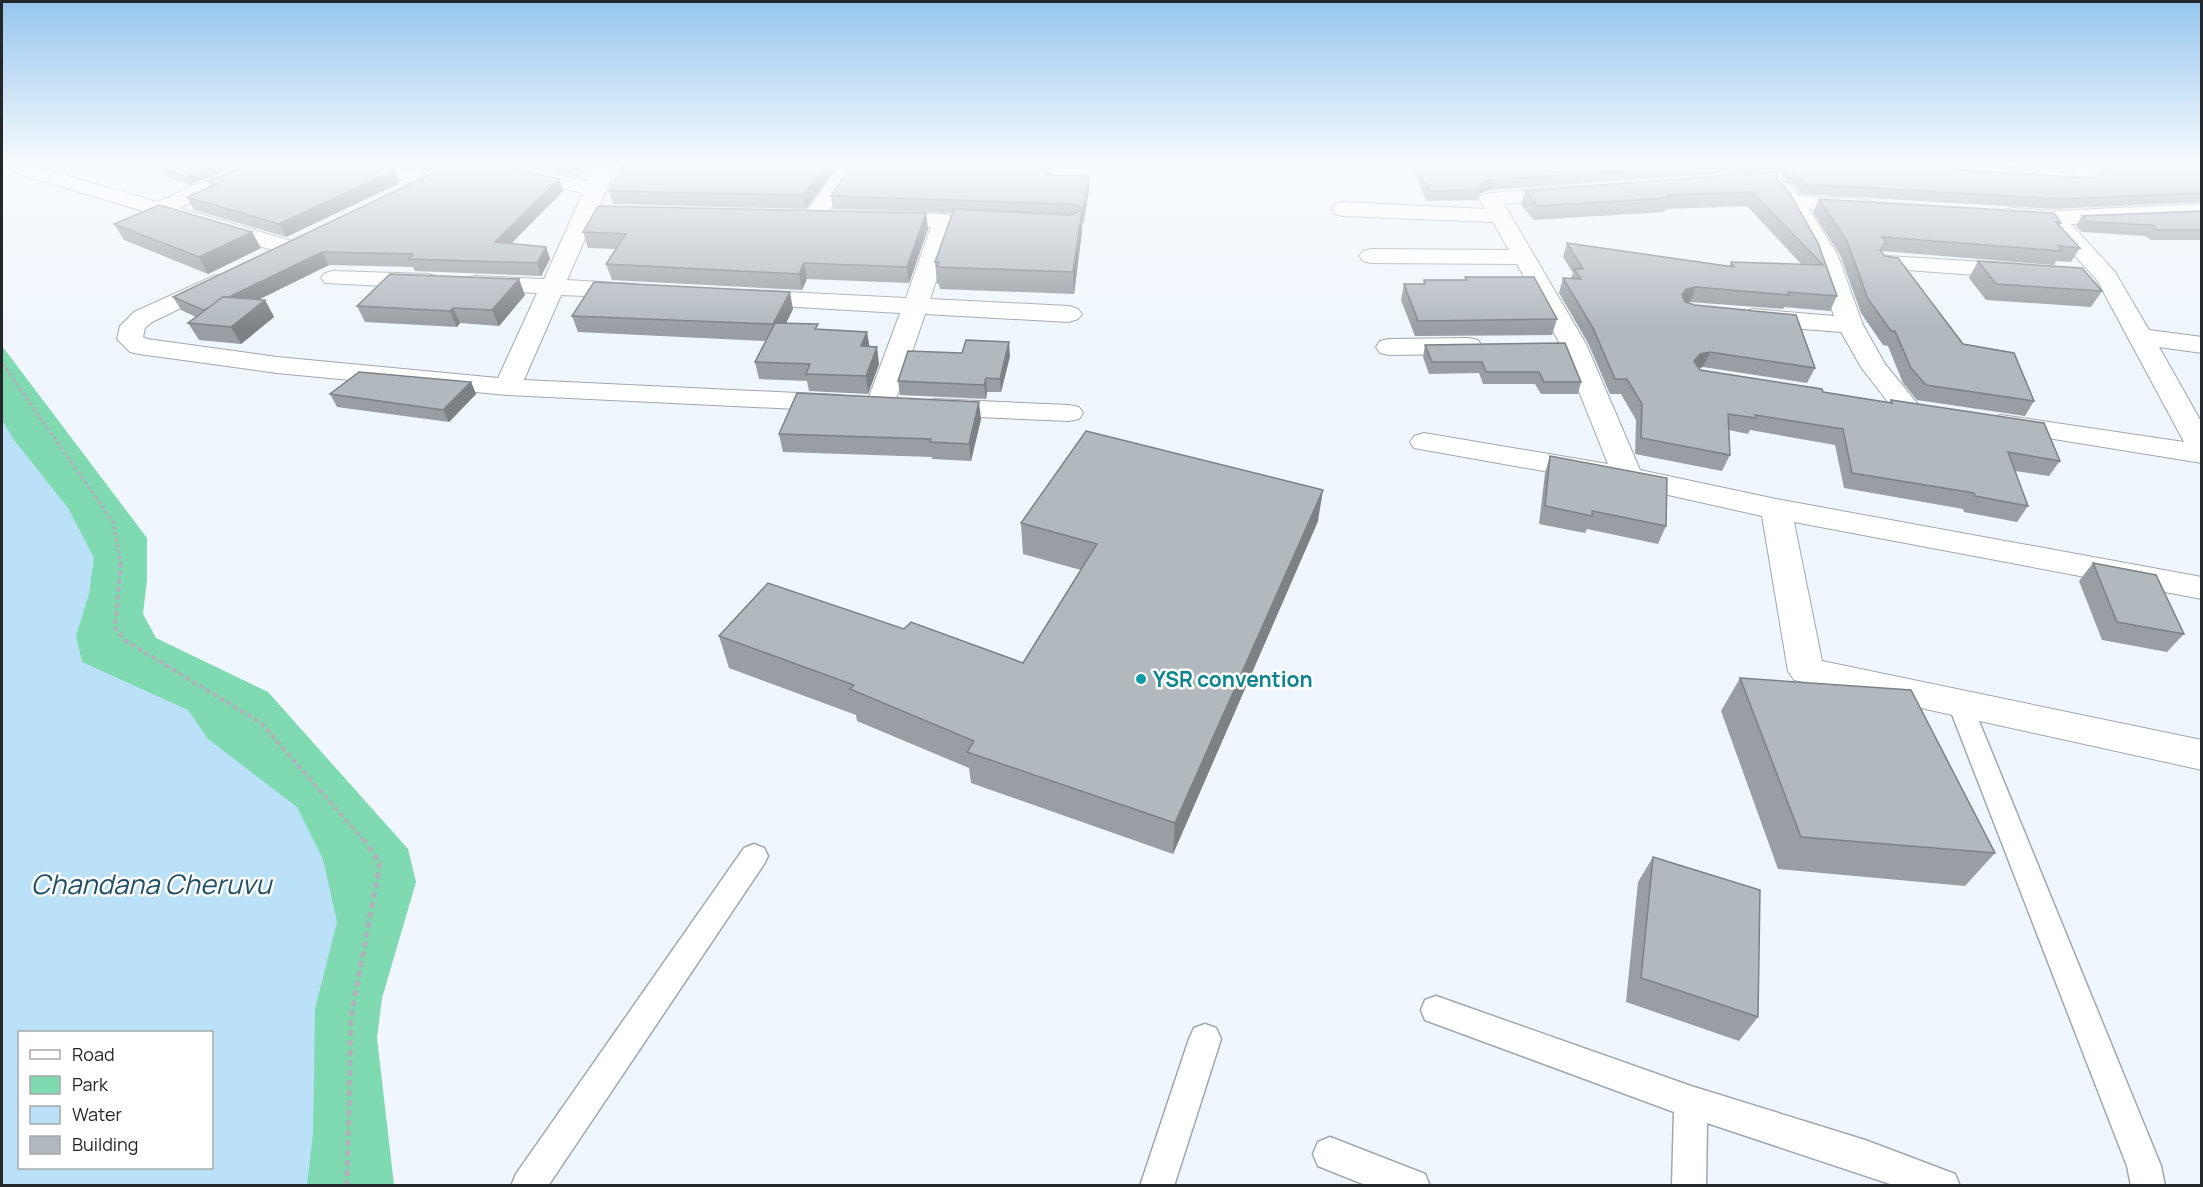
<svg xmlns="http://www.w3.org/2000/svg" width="2203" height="1187" font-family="Manrope,sans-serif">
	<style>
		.green { fill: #7fd9b1; fill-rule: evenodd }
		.water { fill: #bbe1f8; fill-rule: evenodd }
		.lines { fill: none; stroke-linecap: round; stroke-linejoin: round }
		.lane-casing { stroke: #a0a7ad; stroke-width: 3 }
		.street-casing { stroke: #a0a7ad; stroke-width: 2 }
		.path-far2 { stroke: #adb3b9; stroke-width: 3; stroke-dasharray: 4 2; stroke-linecap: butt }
		.path-far1 { stroke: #adb3b9; stroke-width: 4; stroke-dasharray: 5 3; stroke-linecap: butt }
		.path { stroke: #adb3b9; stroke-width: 5; stroke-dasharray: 6 4; stroke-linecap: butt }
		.lane { fill: #fff; fill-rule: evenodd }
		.street { fill: #fff; fill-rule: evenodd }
		.wall { fill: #989ea3 }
		.shaded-wall { fill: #7c8185 }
		.building { fill: #b1b8be; stroke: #7c8185; stroke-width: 1.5 }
		.culture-dot { fill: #0f9aa8; stroke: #fff; stroke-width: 2 }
		.labels { text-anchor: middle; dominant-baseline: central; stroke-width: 5; stroke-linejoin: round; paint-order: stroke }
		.culture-label { font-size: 21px; font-weight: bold; fill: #0d838f; stroke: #fff; text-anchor: start }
		.near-water-label { font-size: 27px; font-style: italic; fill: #224e66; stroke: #fff }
	</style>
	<rect width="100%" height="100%" fill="#eff6fd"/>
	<path class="green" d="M2 346 147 538V580L143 614 156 638 268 692 408 849 416 882 382 998 377 1038 394 1185H2ZM20 1032H212V1168H20Z"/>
	<path class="water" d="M2 420 14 440 68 508 94 558 89 594 76 636 82 662 188 710 208 739 297 807 323 859 337 922 315 1009 313 1134 307 1185H2ZM20 1032H212V1168H20Z"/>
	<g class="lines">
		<g class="lane-casing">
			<g id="lane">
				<path d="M1960 695 1969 697 1972 704 2161 1166 2165 1186H2131L2127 1166 1948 704 1951 697Z"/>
				<path d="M754 844 764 848 768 856 764 864 548 1186H511L516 1174 744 848Z"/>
				<path d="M1436 996 1691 1086 1865 1140 1955 1174 1960 1186H1896L1707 1123 1706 1186H1672L1674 1112 1425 1020 1421 1010 1425 1000Z"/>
				<path d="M1205 1024 1216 1028 1221 1039 1174 1186H1140L1189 1039 1194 1028Z"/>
				<path d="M1330 1137 1425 1174 1430 1186H1368L1318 1166 1313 1154 1318 1142Z"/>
			</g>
		</g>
		<g class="street-casing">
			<g id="street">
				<path d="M18 163H40L38 167 157 202 246 163H272L269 167 179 208 295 242 299 247 295 252 287 254 279 252 16 173 13 169Z"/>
				<path d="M349 163H382L432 176 436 180 432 184 425 186 352 167Z"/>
				<path d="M466 163H503L588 181 595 163H615L607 189 567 280 634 284 643 286 646 291 643 296 634 298 561 295 524 380 839 395 849 397 853 403 849 409 839 411 507 395 277 373 139 354 130 352 117 339 120 326 134 312 216 275 225 277 228 282 225 287 152 322 145 328 143 337 147 339 277 357 498 378 537 293 476 290 467 288 464 283 467 278 476 276 544 279 583 193 469 167Z"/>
				<path d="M841 163H861L821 223 813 225 805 223 802 218Z"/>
				<path d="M1746 163H1767L1800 196 1862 199 1870 201 1873 206 1870 211 1862 213 1809 209 1838 256 1863 325 1885 364 1921 408 1917 414 1907 416 1897 414 1861 367 1841 332 1753 325 1744 322 1740 317 1744 312 1753 309 1834 316 1814 256 1785 205Z"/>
				<path d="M1901 163H1922L1927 169 1924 173C1913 176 1907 173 1901 163Z"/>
				<path d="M2137 163H2202V171L2095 178 2092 183C2076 188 2053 185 2037 180L2033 176 2037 172 2044 170 2074 172 2077 168 2084 166Z"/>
				<path d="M1568 186 1576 187 1579 192 1576 197 1504 204 1586 344 1640 470 1776 499 2202 577V599L1794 522 1822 661 2202 740V770L1794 680 1788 671 1762 516 1628 486 1414 448 1410 442 1414 436 1424 433 1608 464 1560 344 1517 264 1371 263 1363 261 1359 256 1363 251 1371 249 1509 250 1493 222 1343 216 1335 214 1332 209 1335 204 1343 202 1485 209 1479 199 1482 194Z"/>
				<path d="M2202 204V218L2071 224 2115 272 2149 330 2202 337V353L2159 347 2202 423V463L1991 429 1987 423 1991 417 2001 415 2184 442 2097 280 2046 224 2004 220 2001 215 2004 210 2012 208 2053 211Z"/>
				<path d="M884 213 945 214 953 216 956 221 930 299 1069 306 1078 309 1082 314 1078 319 1069 322 925 314 894 405 890 411 880 413 870 411 866 405 900 313 746 304 737 302 734 297 737 292 746 290 906 298 931 227 876 225 873 220 876 215Z"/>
				<path d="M1887 256 2017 264 2025 266 2029 271 2025 276 2017 278 1879 268 1875 263 1879 258Z"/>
				<path d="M333 271 427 274 436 276 439 281 436 286 427 288 325 283 321 278 325 273Z"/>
				<path d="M1469 338 1478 340 1482 346 1478 352 1469 354 1389 355 1380 353 1376 347 1380 341 1389 339Z"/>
				<path d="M935 399 1069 405 1079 407 1083 413 1079 419 1069 421 935 415 925 413 921 407 925 401Z"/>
			</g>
		</g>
		<path class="path-far2" d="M2 363 113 522 121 564"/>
		<path class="path-far1" d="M121 563 115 628 126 641 261 723 365 842"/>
		<path class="path" d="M347 1186 351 1017 380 863 364 840"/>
		<use href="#lane" class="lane"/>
		<use href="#street" class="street"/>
	</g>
	<g class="wall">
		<path d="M241 163 190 185 163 175 159 167Z"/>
		<path d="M390 163H442L424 171Z"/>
		<path d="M512 163H592L578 177Z"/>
		<path d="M840 163 806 209 613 204 609 191Z"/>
		<path d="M853 163H1053L1050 175 1089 176V189L1083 225 1082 223V231L1074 294 940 289 939 284H937L935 262 952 213 833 209 831 196Z"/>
		<path d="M1409 163H1845L2091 178 2202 164V202L2053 209 1801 194 1793 184 1781 182 1783 177 1780 172H1778L1776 178 1789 192 1837 296 1830 311 1784 307 1783 309 1690 302 1686 303 1815 368 1807 383 1703 367 1699 368 1700 370 1823 392 1889 403 1891 400 2060 461 2049 476 2015 471 2028 506 2017 522 1964 512 1963 509 1844 488 1835 445 1750 430 1748 434 1729 430 1730 455 1722 471 1635 454 1636 420 1621 394H1610L1588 343 1559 293 1563 278H1571L1573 273 1563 257 1567 243 1729 267 1731 262 1802 265 1747 206 1666 209 1664 212 1534 220 1521 205 1525 191 1776 171 1771 170 1490 190 1480 193 1477 200 1427 201Z"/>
		<path d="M1952 163H2141L2084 164 2073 170Z"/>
		<path d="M394 170 400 183 286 237 194 210 187 197 211 187 208 181Z"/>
		<path d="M559 179 563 191 511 244 546 247 550 259 541 276 415 271 413 267 329 265 258 300H265L274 317 241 344 199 340 188 323 196 317 181 310 173 297Z"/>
		<path d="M1819 199 2061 223 2059 226 2080 248 2071 262 2056 261 2054 265 1881 251 1963 344 2034 401 2025 416 1917 400 1903 383 1888 346 1883 345 1861 313 1840 255 1813 213Z"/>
		<path d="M2202 211V240H2151L2145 236 2082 232 2076 226 2082 216Z"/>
		<path d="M926 213 928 229 909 283 807 279 802 290 612 280 606 264 616 249 588 248 583 232Z"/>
		<path d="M114 224 252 232 261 248 208 274 124 240Z"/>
		<path d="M1978 261 2102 291 2091 307 1986 300 1969 278Z"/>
		<path d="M1465 277 1557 319 1552 335 1415 336 1401 300 1404 284H1423L1424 280H1465Z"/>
		<path d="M525 295 499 326 460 323 457 327 365 322 357 306Z"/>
		<path d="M793 309 786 323 818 330 869 346 879 364 868 394 809 391 807 381 759 379 755 362 766 341 578 332 572 316Z"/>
		<path d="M1425 345 1581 382 1578 394H1541L1535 384H1483L1479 373 1429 374 1423 357Z"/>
		<path d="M1010 356 1001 392H987L986 399 900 395 898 381Z"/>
		<path d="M471 382 476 394 449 422 337 407 330 394Z"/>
		<path d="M981 419 971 461 932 459V457L783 452 779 434Z"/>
		<path d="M1550 456 1666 526 1658 544 1587 529 1585 533 1539 524 1545 473Z"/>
		<path d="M1318 521 1173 854 971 783 969 768 857 721 856 715 729 668 719 636 904 629 1023 663 1081 570 1023 554 1021 523Z"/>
		<path d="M2093 563 2184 634 2167 652 2102 640 2079 581Z"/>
		<path d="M1740 678 1995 853 1965 886 1778 869 1721 711Z"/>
		<path d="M1653 857 1758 1017 1739 1041 1626 1002 1638 882Z"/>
	</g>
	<g class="shaded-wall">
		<path d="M219 163H241L190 185 186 177Z"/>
		<path d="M420 163H442L424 171Z"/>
		<path d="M578 163H592L578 177 574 166Z"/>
		<path d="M828 163H840L806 209 803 195Z"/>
		<path d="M1049 163H1053L1047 188V175Z"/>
		<path d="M2077 163H2085L2073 170Z"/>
		<path d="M394 170 400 183 286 237 279 224Z"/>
		<path d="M1089 176V189L1083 225V211Z"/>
		<path d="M559 179 563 191 500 255 495 242Z"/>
		<path d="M1492 180 1490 190 1480 193 1477 200 1482 183Z"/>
		<path d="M1082 210V231L1074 294 1073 272Z"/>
		<path d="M926 213 928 229 909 283 907 267Z"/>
		<path d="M252 232 261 248 208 274 199 257Z"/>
		<path d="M546 247 550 259 541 276 537 263Z"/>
		<path d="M322 252 329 265 211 323 203 310Z"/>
		<path d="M804 263 807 279 802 290 799 274Z"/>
		<path d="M519 279 525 295 499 326 492 310Z"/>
		<path d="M1696 287 1690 302 1681 304 1682 295 1686 289Z"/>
		<path d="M790 292 793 309 777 341 773 324Z"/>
		<path d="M265 300 274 317 241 344 231 327Z"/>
		<path d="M453 308 460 323 457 327 450 311Z"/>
		<path d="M867 332 870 349 861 346Z"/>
		<path d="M1009 342 1010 356 1001 392 1000 379Z"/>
		<path d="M877 347 879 364 868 394 866 376Z"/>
		<path d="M1710 352 1703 367 1694 369V361L1700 354Z"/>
		<path d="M986 378 987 392 986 399 984 385Z"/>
		<path d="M471 382 476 394 449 422 443 410Z"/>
		<path d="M979 402 981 419 971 461 969 444Z"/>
		<path d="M1323 490 1318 521 1173 854 1175 823Z"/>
	</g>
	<g class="building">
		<path d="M171 163H219L186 177 159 167Z"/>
		<path d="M253 163H367L394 170 279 224 187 197 217 184 208 181Z"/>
		<path d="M454 163H487L559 179 495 242 546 247 537 263 409 259 413 254 322 252 229 297H223L210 307 203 310 173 297Z"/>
		<path d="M557 163H578L574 166Z"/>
		<path d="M625 163H828L803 195 609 191Z"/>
		<path d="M853 163H1049L1047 175 1089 176 1083 211 1079 206 1071 204 831 196Z"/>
		<path d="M1415 163H1739L1492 180 1482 183 1479 190 1429 191Z"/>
		<path d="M1783 163H1845L2091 178 2098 175 2102 170 2202 164V193L2059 199 1805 184 1797 174 1785 172 1788 168Z"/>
		<path d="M1778 171 1776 178 1789 192 1818 243 1837 296 1788 292 1789 295 1696 287 1686 289 1682 295 1685 302 1695 305 1796 315 1815 368 1710 352 1700 354 1694 361 1700 370 1822 389 1823 392 1892 403 1891 400 2044 423 2060 461 2008 452 2028 506 1975 496 1974 493 1852 473 1843 429 1755 415 1756 418 1728 414 1730 455 1641 438 1642 404 1627 379H1615L1593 328 1563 278 1581 279 1574 269H1583L1567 243 1734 267 1731 262 1823 265 1752 192 1666 195 1669 198 1537 206 1525 191Z"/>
		<path d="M1819 199 2054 213 2061 223 2056 222 2080 248 2058 246 2062 251 1882 237 1886 242 1880 250 1885 256 1898 258 1963 344 2014 353 2034 401 1926 385 1911 368 1895 331H1891L1868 299 1847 241Z"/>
		<path d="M159 205 252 232 199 257 114 224Z"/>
		<path d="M598 206 926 213 907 267 804 263 799 274 606 264 626 234 583 232Z"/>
		<path d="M954 209 1070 215 1082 210 1073 272 937 267 939 262H935Z"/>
		<path d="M2202 211V230H2158L2152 225 2088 222 2082 216Z"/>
		<path d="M1978 261 2082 268 2102 291 1996 284Z"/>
		<path d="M390 274 519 279 492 310 453 308 450 311 357 306Z"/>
		<path d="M1465 277H1534L1557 319 1418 321 1404 284H1425L1424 280H1467Z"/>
		<path d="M594 282 790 292 773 324 572 316Z"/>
		<path d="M223 297 265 300 231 327 188 323Z"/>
		<path d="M775 323 818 324 815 329 867 332 861 346 877 347 866 376 806 374 810 364 755 362Z"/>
		<path d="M966 340 1009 342 1000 379 986 378 984 385 898 381 908 351 962 353Z"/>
		<path d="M1565 343 1581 382H1544L1539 372H1486L1482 362H1432L1425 345Z"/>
		<path d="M359 372 471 382 443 410 330 394Z"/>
		<path d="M797 393 979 402 969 444 930 442 931 439 779 434Z"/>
		<path d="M1086 431 1323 490 1175 823 967 752 974 741 850 689 854 685 719 636 768 583 904 629 911 622 1023 663 1097 544 1021 523Z"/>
		<path d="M1550 456 1667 478 1666 526 1592 511V516L1545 506Z"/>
		<path d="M2093 563 2156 575 2184 634 2117 622Z"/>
		<path d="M1740 678 1911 690 1995 853 1801 837Z"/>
		<path d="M1653 857 1760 890 1758 1017 1641 978Z"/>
	</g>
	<linearGradient id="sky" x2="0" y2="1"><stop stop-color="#96c6ee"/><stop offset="0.5" stop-color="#f8fbfe"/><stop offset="1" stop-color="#f8fbfe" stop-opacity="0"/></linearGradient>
	<rect width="2203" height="329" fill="url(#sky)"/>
	<circle class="culture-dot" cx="1141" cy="679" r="6"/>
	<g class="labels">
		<g class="culture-label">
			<text x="1153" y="679">YSR convention</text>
		</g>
		<g class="near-water-label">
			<text x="151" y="883">Chandana Cheruvu</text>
		</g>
	</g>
	<rect width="2203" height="1187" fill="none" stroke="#242729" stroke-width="6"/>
	<rect x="18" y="1031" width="195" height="138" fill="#ffffff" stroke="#a7a9a9" stroke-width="1.5"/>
	<rect x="30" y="1050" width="30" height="9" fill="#ffffff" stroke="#a7a9a9" stroke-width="1.5"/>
	<text x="72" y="1061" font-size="18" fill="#242729">Road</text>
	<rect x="30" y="1076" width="30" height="18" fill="#7fd9b1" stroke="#a7a9a9" stroke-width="1.5"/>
	<text x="72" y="1091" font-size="18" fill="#242729">Park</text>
	<rect x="30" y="1106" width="30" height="18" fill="#bbe1f8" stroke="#a7a9a9" stroke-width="1.5"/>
	<text x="72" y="1121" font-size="18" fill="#242729">Water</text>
	<rect x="30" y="1136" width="30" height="18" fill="#b1b8be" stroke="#a7a9a9" stroke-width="1.5"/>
	<text x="72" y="1151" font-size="18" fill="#242729">Building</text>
</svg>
